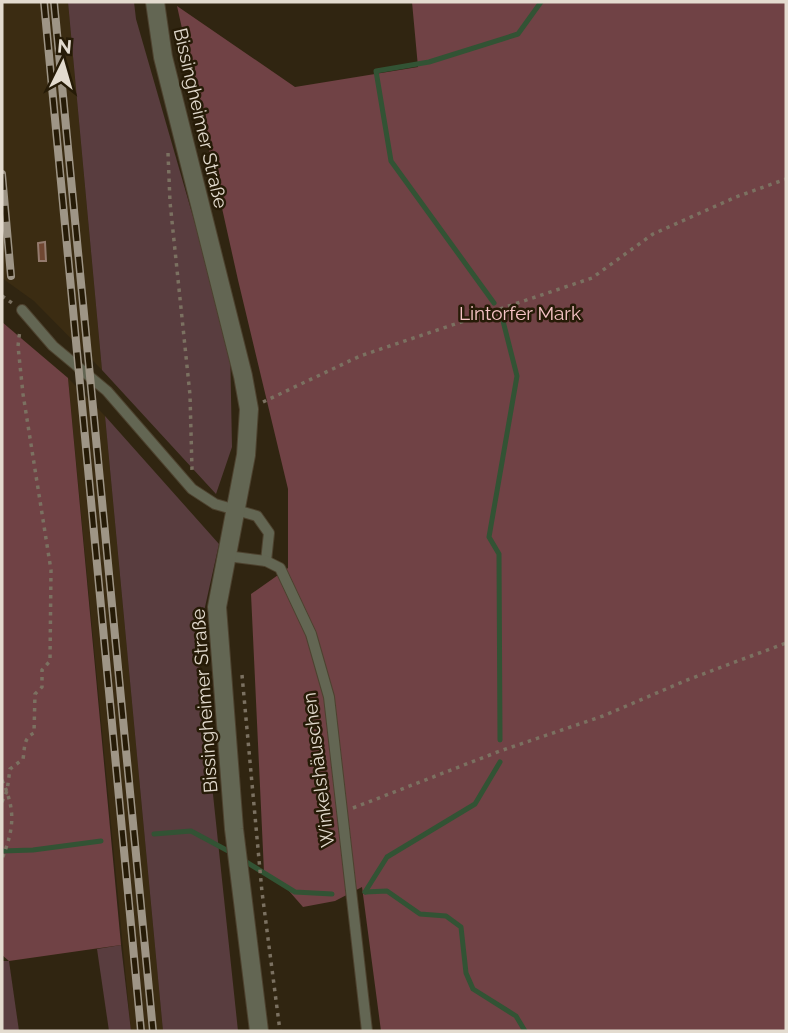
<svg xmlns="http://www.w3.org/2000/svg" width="788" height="1033" font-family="Raleway,sans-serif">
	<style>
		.built { fill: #3b2c12 }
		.green { fill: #593d3f }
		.forest { fill: #704245 }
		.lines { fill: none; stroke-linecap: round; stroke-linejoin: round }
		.stream { stroke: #325334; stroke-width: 5 }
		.building { fill: #704732; stroke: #947b6e; stroke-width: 2 }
		.lane-casing { stroke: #4d422f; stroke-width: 12 }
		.street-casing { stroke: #4d422f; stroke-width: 20 }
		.path { stroke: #7b7161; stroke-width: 3.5; stroke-dasharray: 3.5 5; stroke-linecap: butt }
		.lane { stroke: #636653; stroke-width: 10 }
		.street { stroke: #636653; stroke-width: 18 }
		.rail-casing { stroke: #9e9586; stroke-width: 8 }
		.rail { stroke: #261b07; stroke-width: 5; stroke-dasharray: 16; stroke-linecap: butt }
		.labels { text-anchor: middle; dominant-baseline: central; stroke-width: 5; stroke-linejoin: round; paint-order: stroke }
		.street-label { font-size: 19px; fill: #e3dbcf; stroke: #261b07 }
		.park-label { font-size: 19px; fill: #f5c3c5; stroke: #261b07 }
	</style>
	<rect width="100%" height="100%" fill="#302511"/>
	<g class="built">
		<path d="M2 2H68L102 370 34 301 2 278Z"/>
		<path d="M68 378 105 416 163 1031H131Z"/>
	</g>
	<g class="green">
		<path d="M68 2H134L136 19 230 345 232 447 216 494 102 370Z"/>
		<path d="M105 416 219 544 197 643 238 1031H163Z"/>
		<path d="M121 945 131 1031H109L97 949Z"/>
		<path d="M2 961H9L19 1031H2Z"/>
	</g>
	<g class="forest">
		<path d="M412 2H786V1031H381L362 887 335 901 303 907 282 883 264 872 251 594 288 568V489L238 280 177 6 295 87 418 67Z"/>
		<path d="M2 322 68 378 121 945 9 961 2 955Z"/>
	</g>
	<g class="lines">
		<g class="stream">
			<path d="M494 303 391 161 376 71 429 62 518 34 541 2"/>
			<path d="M500 740 499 554 489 537 517 376 503 321"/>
			<path d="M154 834 191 831 232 853"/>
			<path d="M2 851 33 850 101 841"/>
			<path d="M243 860 295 892 332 894"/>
			<path d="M365 892 387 891 420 914 446 916 461 927 466 973 473 989 516 1016 525 1031"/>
			<path d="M365 892 387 857 475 804 500 762"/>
		</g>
	</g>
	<path class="building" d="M45 242 46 261H39L38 243Z"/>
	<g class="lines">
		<g class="lane-casing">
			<g id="lane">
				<path d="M22 310 53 346 107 391 192 489 215 504 257 516 269 533 266 561"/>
				<path d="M227 556 266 561 280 568 311 634 329 697 367 1031"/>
			</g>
		</g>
		<g class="street-casing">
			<path id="street" d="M155 2 163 57 243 376 249 409 246 455 217 607 234 829 259 1031"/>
		</g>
		<g class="path">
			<path d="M168 153 170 202 190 395 192 470"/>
			<path d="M2 296 12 303"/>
			<path d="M263 402 360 356 592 278 653 234 736 197 786 179"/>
			<path d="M242 675 262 892 280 1031"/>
			<path d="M2 780C16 811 14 828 2 859"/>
			<path d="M2 802 7 791 10 769 23 759C25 748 23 738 34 733L35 694 42 687V670L50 661 51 570 23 394 18 346 20 329"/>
			<path d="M353 808 500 751 603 716 687 680 786 643"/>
		</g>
		<use href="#lane" class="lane"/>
		<use href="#street" class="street"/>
		<g class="rail-casing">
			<g id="rail">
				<path d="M44 2 141 1031"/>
				<path d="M54 2 153 1031"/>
				<path d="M2 174 11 276"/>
			</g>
		</g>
		<use href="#rail" class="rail"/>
	</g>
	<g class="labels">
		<g class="street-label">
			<text transform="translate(201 118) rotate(77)">Bissingheimer Straße</text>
			<text transform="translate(204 701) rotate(-94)">Bissingheimer Straße</text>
			<text transform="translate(318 770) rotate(-97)">Winkelshäuschen</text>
		</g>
		<g class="park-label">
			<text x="520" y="313">Lintorfer Mark</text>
		</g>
	</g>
	<rect width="788" height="1033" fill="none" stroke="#e3dbcf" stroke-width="7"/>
	<g transform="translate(63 63) rotate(5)" stroke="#261b07" stroke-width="5" paint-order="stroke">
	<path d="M0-5L12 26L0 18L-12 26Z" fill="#e3dbcf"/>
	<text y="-10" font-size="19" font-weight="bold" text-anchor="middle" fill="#e3dbcf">N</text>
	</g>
</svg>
